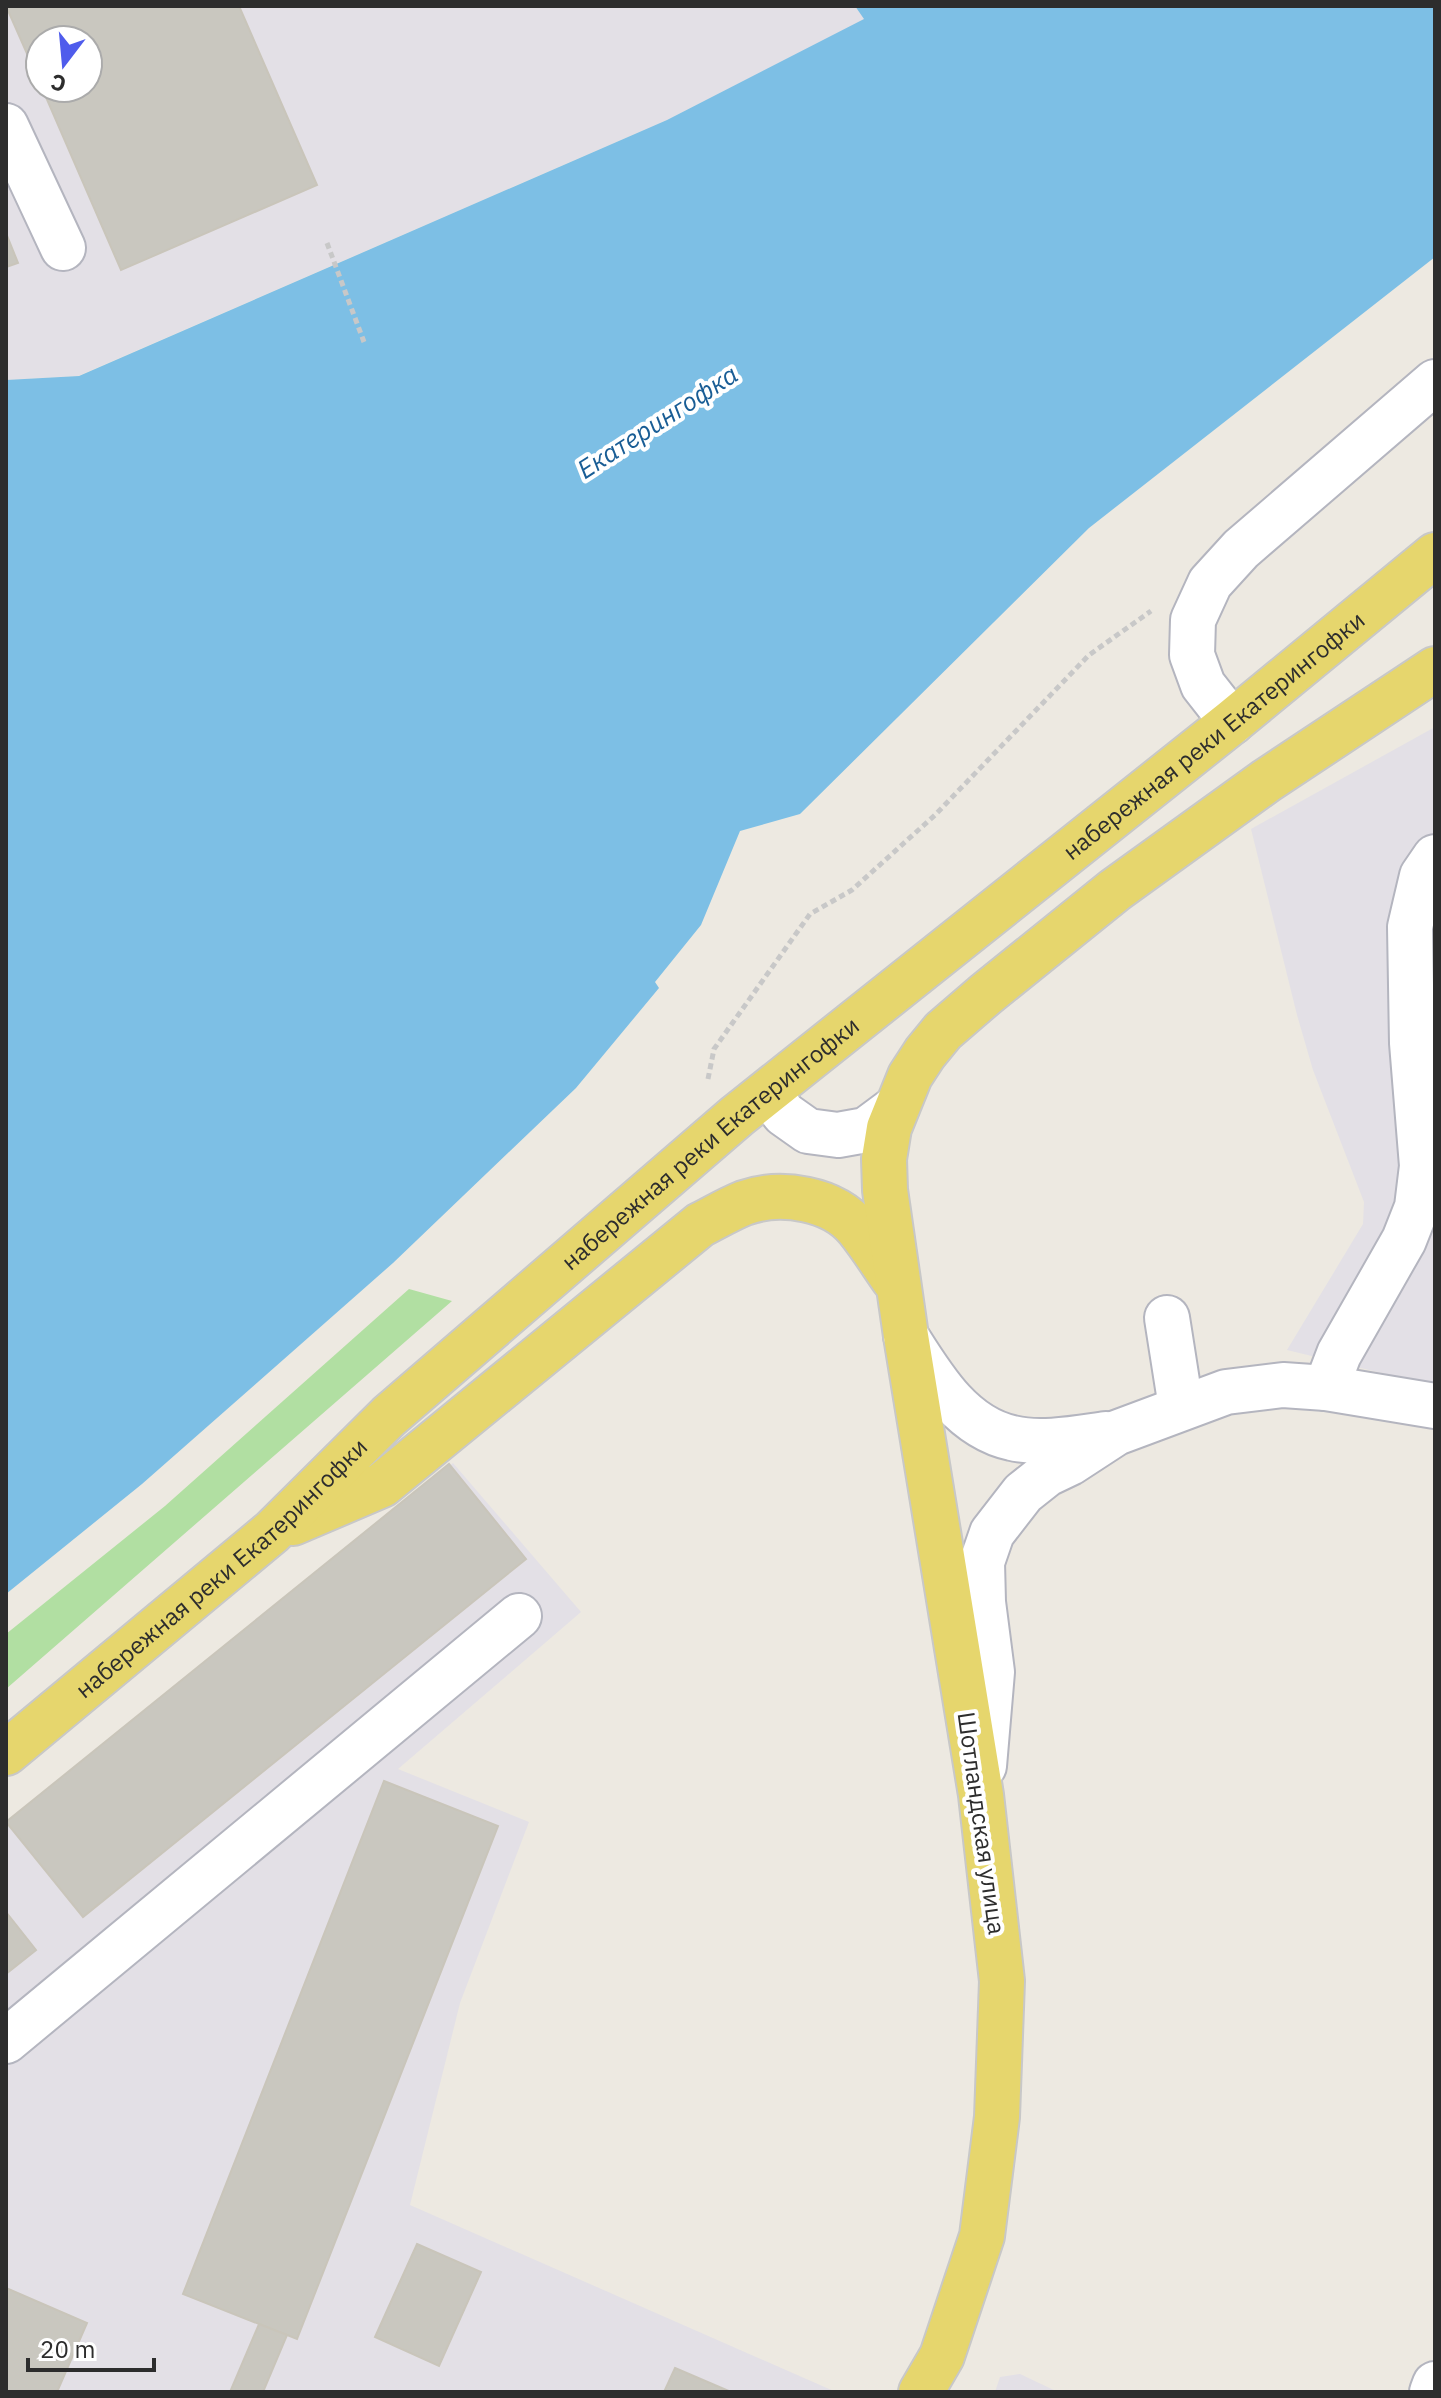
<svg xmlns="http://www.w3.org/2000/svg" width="1441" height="2398" font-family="'IBM Plex Sans',sans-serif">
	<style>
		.industrial { fill: #e3e0e6; fill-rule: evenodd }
		.green { fill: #b1dfa2 }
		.water { fill: #7dbfe5 }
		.building { fill: #c9c7bf; stroke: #c9c5ba; stroke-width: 2 }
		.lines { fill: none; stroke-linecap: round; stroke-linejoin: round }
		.minor-casing { stroke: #b4b5bf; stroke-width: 48 }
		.major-casing { stroke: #c8c8c8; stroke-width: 48 }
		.path { stroke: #c8c8c8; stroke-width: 5; stroke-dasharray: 6 4; stroke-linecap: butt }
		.minor { stroke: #fff; stroke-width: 44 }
		.major { stroke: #e6d66d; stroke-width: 44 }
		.labels { text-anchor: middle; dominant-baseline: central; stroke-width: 8; stroke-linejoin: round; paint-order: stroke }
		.street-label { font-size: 24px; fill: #2d2d2d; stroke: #fff }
		.water-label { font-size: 26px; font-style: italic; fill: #195d95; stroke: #fff }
	</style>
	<rect width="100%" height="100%" fill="#ede9e1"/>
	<g class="industrial">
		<path d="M6 6H855L865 19 667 120 78 376 6 380ZM40 40H88V88H40Z"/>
		<path d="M1435 727V1386L1287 1350 1363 1224 1364 1202 1313 1070 1297 1015 1251 829Z"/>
		<path d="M453 1463 581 1612 398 1769 529 1822 460 2003 410 2205 836 2392H6V1827Z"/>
		<path d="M1020 2374 1058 2392H995L1000 2377Z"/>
	</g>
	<path class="green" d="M409 1289 452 1301 6 1689V1634L165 1506Z"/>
	<path class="water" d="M855 6H1435V257L1089 528 800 814 740 831 701 925 655 982 659 988 576 1088 393 1263 142 1484 6 1594V380L79 376 667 120 864 19Z"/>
	<g class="building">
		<path d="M6 6H239L317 185 121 270 42 88H88V40H40V83Z"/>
		<path d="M6 233 18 263 6 267Z"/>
		<path d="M449 1464 526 1559 83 1917 6 1822Z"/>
		<path d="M384 1781 498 1826 297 2339 183 2294Z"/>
		<path d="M6 1912 36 1950 6 1974Z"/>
		<path d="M417 2244 481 2272 439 2366 375 2337Z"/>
		<path d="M6 2288 87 2323 57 2392 6 2391Z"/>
		<path d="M259 2324 287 2335 263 2392H230Z"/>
		<path d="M675 2368 731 2392H664Z"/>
	</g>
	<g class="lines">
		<g class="minor-casing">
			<g id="minor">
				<path d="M6 126 63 248"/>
				<path d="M1232 722 1203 685 1192 655 1193 620 1210 583 1241 549 1435 382"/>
				<path d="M768 1093 784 1114 808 1131 838 1135 866 1130 897 1107"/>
				<path d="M1167 1318 1181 1407"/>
				<path d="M906 1336C932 1377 961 1427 1012 1438 1041 1445 1077 1438 1106 1434"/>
				<path d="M1326 1388 1339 1354 1404 1240 1417 1207 1422 1166 1412 1043 1410 927 1422 876 1435 857"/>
				<path d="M984 1766 992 1672 983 1602 982 1562 992 1533 1023 1493 1047 1474 1070 1463 1116 1433 1226 1392 1283 1385 1326 1388 1435 1406"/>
				<path d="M6 2041 519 1616"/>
				<path d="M1432 2392 1435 2384"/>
			</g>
		</g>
		<g class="major-casing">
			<g id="major">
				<path d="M293 1523 382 1485 700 1225C714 1218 729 1209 744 1203 781 1190 833 1198 858 1229 871 1245 882 1263 894 1280"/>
				<path id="s1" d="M6 1753 272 1532 389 1416 737 1116 1232 722 1435 555"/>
				<path d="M921 2392 942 2356 982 2236 997 2117 1002 1981 981 1795 906 1336 885 1190 884 1159 889 1128 910 1076 925 1053 943 1031 986 994 1115 890 1266 781 1435 669"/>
			</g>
		</g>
		<g class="path">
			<path d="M327 243 364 342"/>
			<path d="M708 1079 714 1049 810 914 852 890 935 815 1089 655 1151 611"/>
		</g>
		<use href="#minor" class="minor"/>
		<use href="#major" class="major"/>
	</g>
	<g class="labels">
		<g class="street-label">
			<text stroke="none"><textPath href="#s1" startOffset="1580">набережная реки Екатерингофки</textPath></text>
			<text stroke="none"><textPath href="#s1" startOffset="932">набережная реки Екатерингофки</textPath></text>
			<text stroke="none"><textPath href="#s1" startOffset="284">набережная реки Екатерингофки</textPath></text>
			<text transform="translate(982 1823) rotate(82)">Шотландская улица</text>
		</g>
		<g class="water-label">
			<text transform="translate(657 421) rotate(-33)">Екатерингофка</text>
		</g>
	</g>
	<rect width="1441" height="2398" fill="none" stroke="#2d2d2d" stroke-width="16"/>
	<g transform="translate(64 64) rotate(196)"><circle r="38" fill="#ffffff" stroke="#ababab" stroke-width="2"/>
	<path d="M0-6L14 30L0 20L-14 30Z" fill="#4f5cec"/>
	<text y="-12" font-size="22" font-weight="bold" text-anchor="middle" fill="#2d2d2d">С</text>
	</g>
	<path d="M28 2358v12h126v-12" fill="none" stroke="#2d2d2d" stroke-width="4"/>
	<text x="40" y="2358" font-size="24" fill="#2d2d2d" stroke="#ffffff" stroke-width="6" paint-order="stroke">20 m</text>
</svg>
